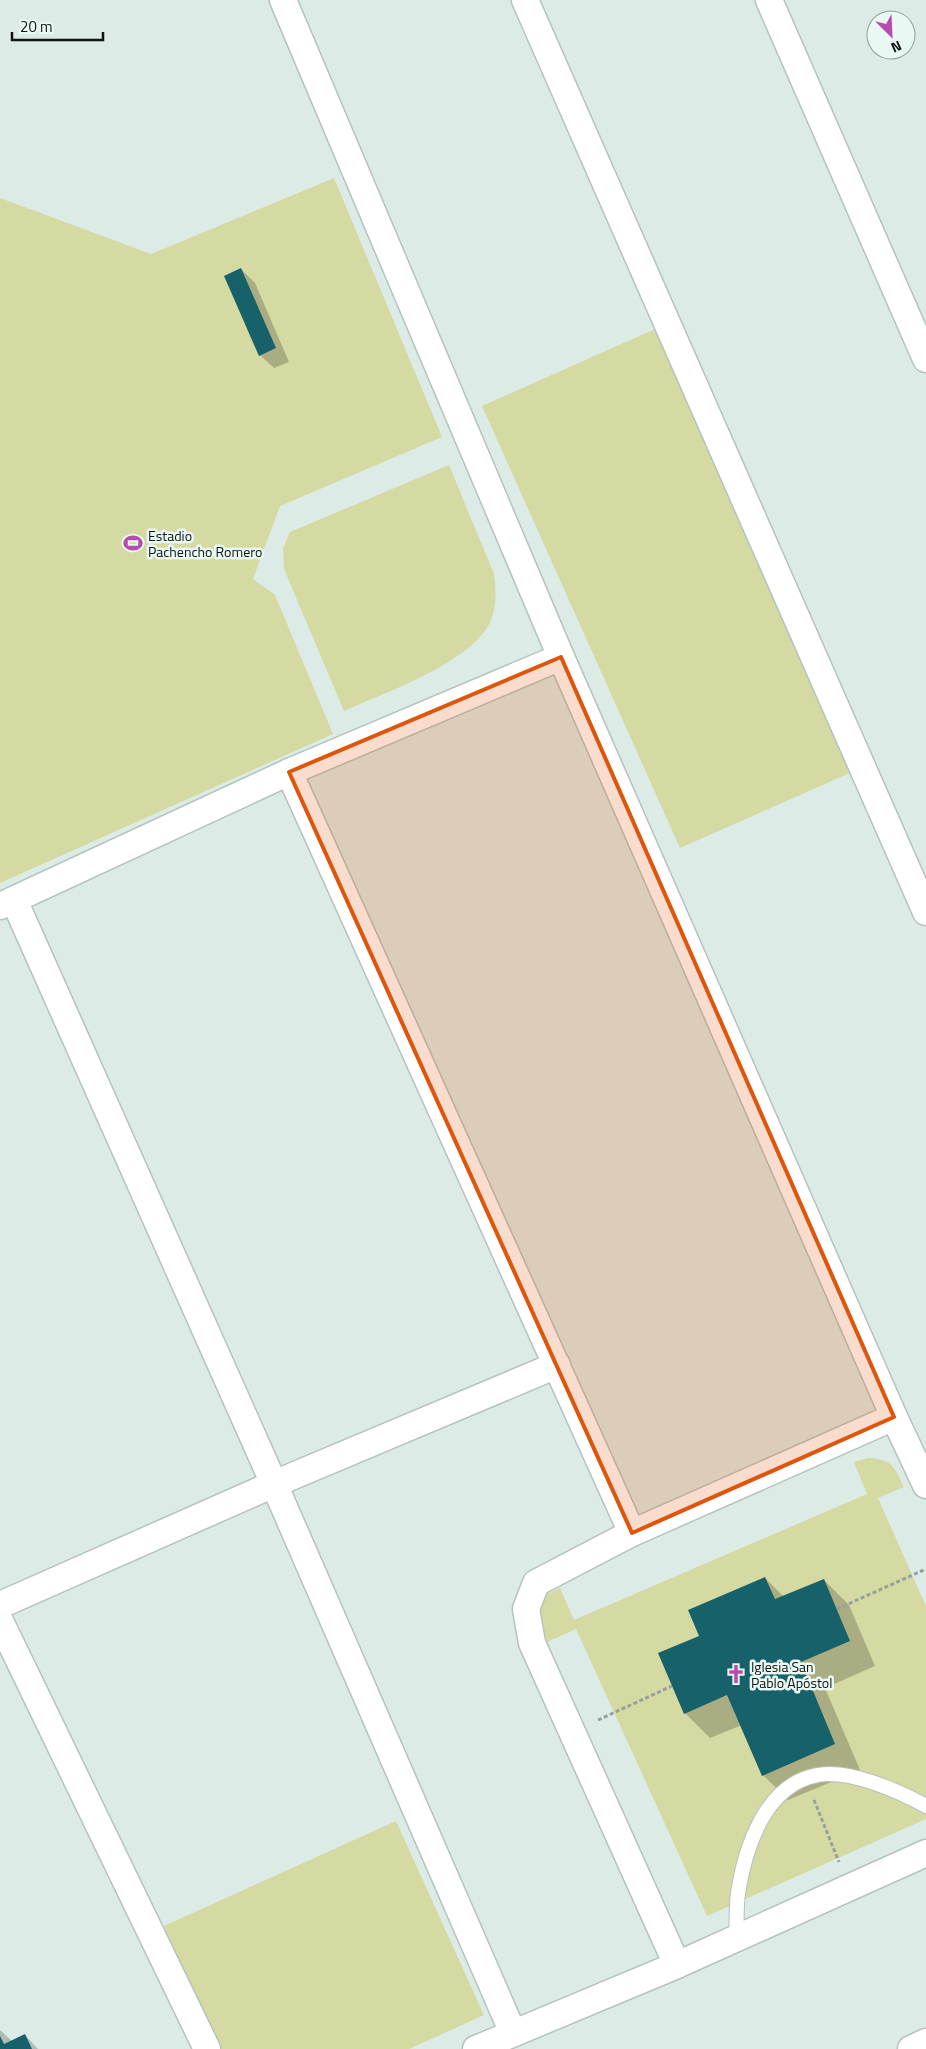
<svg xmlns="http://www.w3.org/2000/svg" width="926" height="2049" font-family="'Titillium Web',sans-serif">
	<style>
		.green { fill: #d5d9a2 }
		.shadow { fill: #0003 }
		.building { fill: #17626a }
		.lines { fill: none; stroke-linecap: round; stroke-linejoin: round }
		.service-casing { stroke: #b5c3be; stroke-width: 16 }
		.minor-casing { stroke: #b5c3be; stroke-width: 29 }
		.path { stroke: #96a19d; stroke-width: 3; stroke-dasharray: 4 2.5; stroke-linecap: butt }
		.service { stroke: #fff; stroke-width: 14 }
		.minor { stroke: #fff; stroke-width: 26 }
		.marked { fill: #dd560c; fill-opacity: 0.2; stroke: #dd560c; stroke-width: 4; stroke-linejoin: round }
		.labels { text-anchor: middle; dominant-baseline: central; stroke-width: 5; stroke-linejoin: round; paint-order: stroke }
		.poi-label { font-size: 14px; fill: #0f1412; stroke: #eaf8f3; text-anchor: start }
	</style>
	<rect width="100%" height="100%" fill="#ddebe6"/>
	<g class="green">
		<path d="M334 178 442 437 280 506 253 579 275 595 333 734 0 883V198L151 254Z"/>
		<path d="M655 329 852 772 680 848 482 406Z"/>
		<path d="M449 465 494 574C496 588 497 605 491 620 474 662 384 693 344 711L284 569 283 548 290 532Z"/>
		<path d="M868 1458C892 1459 894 1466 904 1487L878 1498 926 1606V1819L707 1916 576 1629 547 1642C542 1625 537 1612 545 1595L560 1588 574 1620 867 1494 854 1462Z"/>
		<path d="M396 1821 484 2015 409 2049H220L164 1926Z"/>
	</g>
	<g class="shadow">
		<path d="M241 269 255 283 289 362 274 368 260 355Z"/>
		<path d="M765 1578 784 1597 824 1580 849 1605 875 1666 825 1688 860 1770 788 1800 763 1775 742 1725 710 1738 685 1713 701 1636Z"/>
		<path d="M0 2030 12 2041 25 2035 38 2049H0Z"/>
	</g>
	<g class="building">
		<path d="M241 268 276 348 259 356 224 276Z"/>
		<path d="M765 1577 775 1599 824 1579 850 1641 801 1662 835 1744 762 1776 727 1695 684 1714 658 1653 699 1636 688 1610Z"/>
		<path d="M25 2034 32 2049H0V2036L4 2044Z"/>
	</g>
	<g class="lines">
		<g class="service-casing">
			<path id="service" d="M736 1939C737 1924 736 1908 738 1893 745 1848 765 1784 818 1775 849 1769 899 1791 926 1806"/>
		</g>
		<g class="minor-casing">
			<g id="minor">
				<path d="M283 0 561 657 894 1417 926 1485"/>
				<path d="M525 0 926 912"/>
				<path d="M769 0 926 359"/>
				<path d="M289 772 632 1533"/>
				<path d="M14 900 274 1484 513 2033"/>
				<path d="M0 906 289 772 561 657"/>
				<path d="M0 1605 274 1484 557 1365"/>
				<path d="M0 1621 207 2049"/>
				<path d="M677 1965 532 1643 526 1609 536 1583 632 1533 894 1417"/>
				<path d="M476 2049 677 1965 926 1853"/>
				<path d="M911 2049 926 2042"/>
			</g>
		</g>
		<g class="path">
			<path d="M837 1609 926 1569"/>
			<path d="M598 1720 672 1686"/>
			<path d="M814 1800 839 1862"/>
		</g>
		<use href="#service" class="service"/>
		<use href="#minor" class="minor"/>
	</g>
	<path class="marked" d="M561 657 894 1417 632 1533 289 772Z"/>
	<defs>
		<g id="stadium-bare" transform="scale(1.5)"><path d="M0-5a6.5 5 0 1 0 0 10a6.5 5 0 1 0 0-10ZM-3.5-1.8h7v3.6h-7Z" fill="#b64cad" stroke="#eaf8f3" stroke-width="2.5" paint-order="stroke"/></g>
		<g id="church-bare" transform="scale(1.5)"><path d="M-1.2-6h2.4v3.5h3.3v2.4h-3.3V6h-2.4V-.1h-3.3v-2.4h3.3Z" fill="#b64cad" stroke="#eaf8f3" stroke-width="2.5" paint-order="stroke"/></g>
	</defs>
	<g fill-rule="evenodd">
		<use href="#stadium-bare" x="133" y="543"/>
		<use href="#church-bare" x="736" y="1674"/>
	</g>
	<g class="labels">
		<g class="poi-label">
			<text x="148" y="535">Estadio<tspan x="148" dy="16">Pachencho Romero</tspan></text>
			<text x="751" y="1666">Iglesia San<tspan x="751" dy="16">Pablo Apóstol</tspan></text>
		</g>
	</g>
	<g transform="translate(891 35) rotate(156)"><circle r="24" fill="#eaf8f3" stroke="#929d99"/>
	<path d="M0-4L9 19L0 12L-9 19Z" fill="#b64cad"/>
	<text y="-8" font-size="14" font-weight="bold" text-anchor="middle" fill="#0f1412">N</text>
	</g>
	<path d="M12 32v8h91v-8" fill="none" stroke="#0f1412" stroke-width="2.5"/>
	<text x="20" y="32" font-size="15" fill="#0f1412" stroke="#eaf8f3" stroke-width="4" paint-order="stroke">20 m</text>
</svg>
